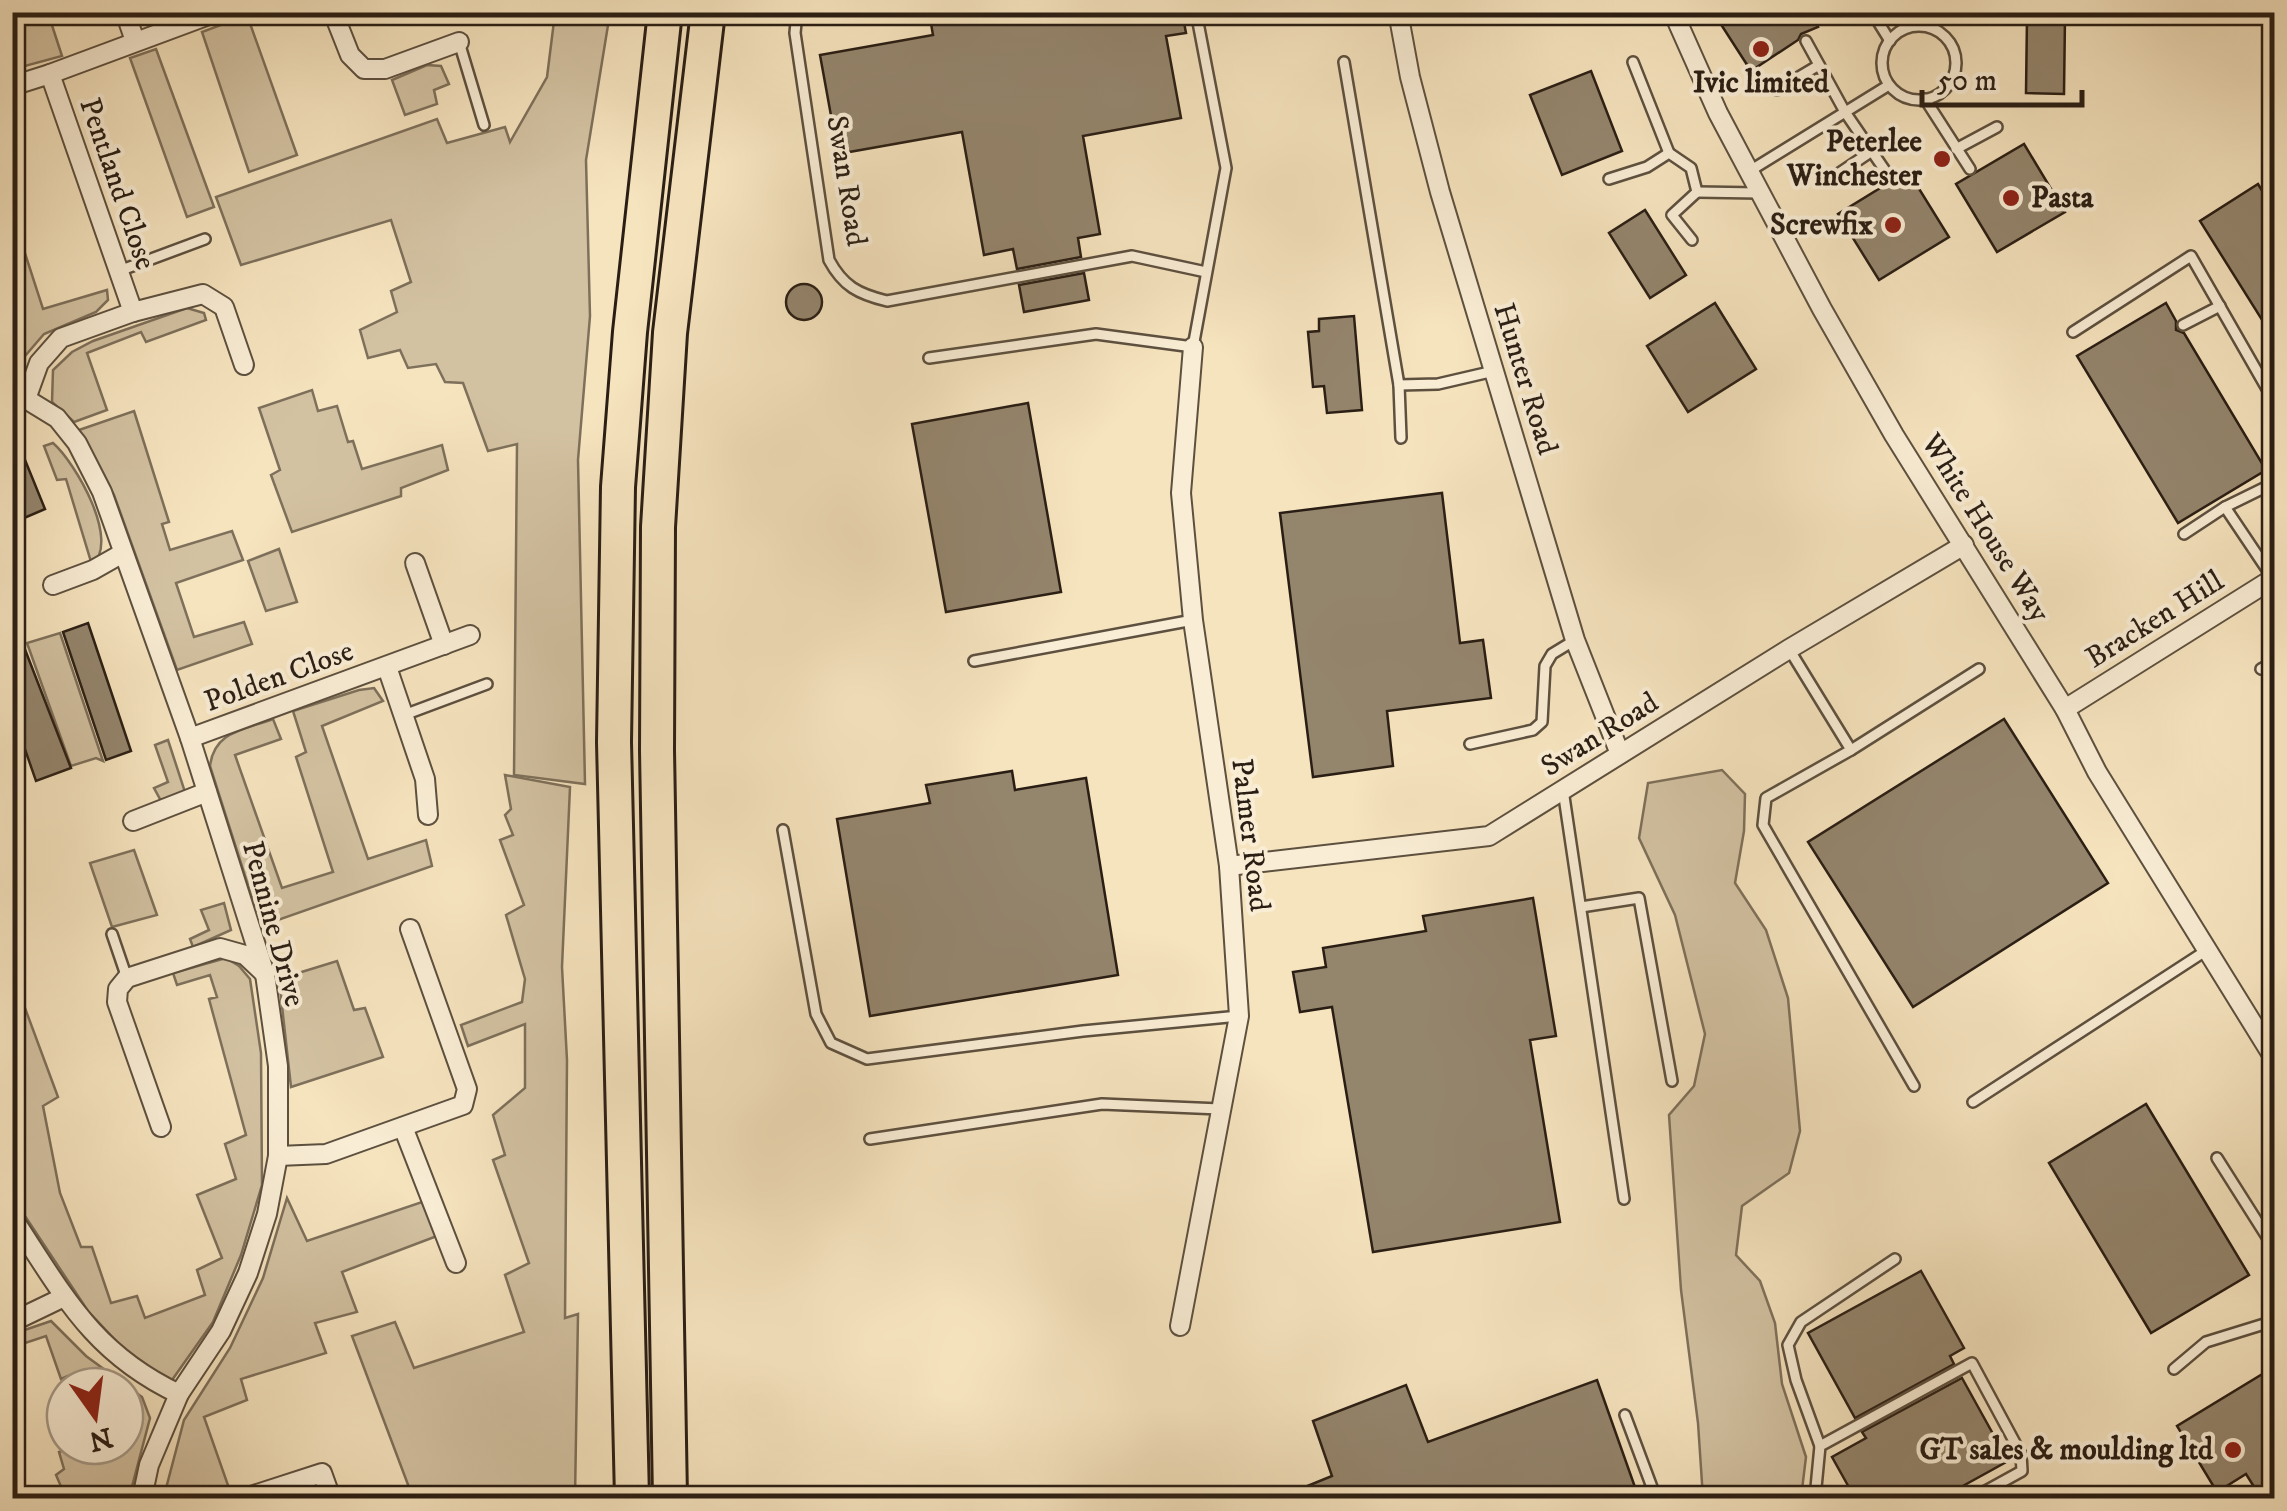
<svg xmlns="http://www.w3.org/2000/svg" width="2287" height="1511" font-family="'IM FELL DW Pica',serif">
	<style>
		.green { fill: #d3c2a2; stroke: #7e705b; stroke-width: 2.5 }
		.building { fill: #94856d; stroke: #2a1e14; stroke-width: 2.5 }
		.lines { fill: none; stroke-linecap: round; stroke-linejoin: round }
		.lane-casing { stroke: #5d503f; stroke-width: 14 }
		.street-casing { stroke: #5d503f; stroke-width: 22 }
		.highway-casing { stroke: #2a1e14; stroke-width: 38 }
		.lane { stroke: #f9edd5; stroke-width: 9 }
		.street { stroke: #f9edd5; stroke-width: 18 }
		.highway { stroke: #f6e4bf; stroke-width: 32 }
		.poi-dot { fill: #8f2418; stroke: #f9edd5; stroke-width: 4 }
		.labels { text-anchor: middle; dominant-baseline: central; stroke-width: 8; stroke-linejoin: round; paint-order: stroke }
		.poi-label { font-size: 30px; font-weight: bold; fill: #2a1e14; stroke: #f9edd5; text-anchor: end }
		.street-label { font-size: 30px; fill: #2a1e14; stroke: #f9edd5 }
	</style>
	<rect width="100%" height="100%" fill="#f6e4bf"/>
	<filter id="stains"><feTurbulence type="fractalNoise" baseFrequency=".002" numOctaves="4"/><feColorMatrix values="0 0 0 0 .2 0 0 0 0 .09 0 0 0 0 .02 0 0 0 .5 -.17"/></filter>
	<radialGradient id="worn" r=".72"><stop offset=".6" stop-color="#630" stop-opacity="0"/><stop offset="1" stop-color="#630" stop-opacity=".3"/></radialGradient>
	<g class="green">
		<path d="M12 13H48L62 56 14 69Z"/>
		<path d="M555 13H610L586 160 590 316 578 460 585 784 514 775 517 444 488 451 463 383 445 382 436 364 408 368 400 350 368 358 360 330 397 312 391 291 411 282 391 220 241 265 216 197 437 119 447 143 505 127 510 142 547 77Z"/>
		<path d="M247 15 297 155 249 172 202 32Z"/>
		<path d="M156 49 214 207 187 217 130 58Z"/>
		<path d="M427 65 441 66 449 84 434 90 437 104 405 115 392 80Z"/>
		<path d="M13 239 15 246 22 244 43 309 107 290 108 300 96 312 44 334 13 370V328L17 326 12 314Z"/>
		<path d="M187 308 204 313 206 320 146 342 141 332 87 353 107 410 74 422 52 402 53 370 72 352 93 341Z"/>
		<path d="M312 390 318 411 337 406 348 442 353 441 362 469 442 445 448 470 401 488V496L292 532 271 475 280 470 259 408Z"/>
		<path d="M134 411 169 522 162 524 170 550 232 531 243 560 176 583 194 637 244 622 252 644 177 670 114 495 79 430Z"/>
		<path d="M53 443C75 462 121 541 92 565L66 479 57 480 44 446Z"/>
		<path d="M279 549 297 602 266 611 248 561Z"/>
		<path d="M60 633 103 761 96 758 71 766 27 643Z"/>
		<path d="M374 688 383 701 322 726 368 859 426 840 432 866 261 926 210 766C214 731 244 730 273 719L281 739 235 755 282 888 333 872 296 757 306 752 293 711 359 690Z"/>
		<path d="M168 740 185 792 176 800 160 799 154 788 168 782 155 745Z"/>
		<path d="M1722 770 1745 794 1744 831 1735 883 1766 930 1788 998 1800 1131 1789 1173 1742 1206 1736 1255 1760 1281 1775 1323 1782 1384 1806 1457 1801 1498H1703L1698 1423 1681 1290 1669 1115 1694 1086 1705 1034 1675 915 1639 838 1648 783Z"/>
		<path d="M505 775 570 787 562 967 567 1060 565 1318 578 1314 575 1498H413L352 1336 395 1322 414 1368 524 1332 505 1275 529 1263 493 1160 505 1155 493 1115 525 1088V1024L468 1046 461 1025 522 1002 525 979 506 915 524 905 500 840 513 835 505 815 511 809Z"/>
		<path d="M134 850 157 915 112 927 90 863Z"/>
		<path d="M224 903 231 930 193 947 190 939 209 930 201 910Z"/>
		<path d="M226 958 239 966 250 979 261 1053 262 1185 241 1255 213 1322 172 1380 131 1357 88 1311 13 1198 12 973 58 1097 43 1106 60 1193 81 1247H92L111 1303 137 1296 145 1318 205 1295 197 1270 222 1258 197 1195 236 1179 225 1144 246 1135 209 999 217 997 210 975 177 985 173 973Z"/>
		<path d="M337 961 354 1010 365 1008 383 1057 291 1087 279 979Z"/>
		<path d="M287 1198 307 1241 422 1202 437 1236 342 1272 357 1312 315 1323 326 1353 241 1379 247 1400 204 1417 230 1491 211 1498 164 1496 184 1420 230 1348 263 1278Z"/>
		<path d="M51 1321 86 1356 142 1397 150 1418 129 1498H66L56 1475 64 1469 59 1452 74 1446H125V1386H72L68 1376 61 1379 46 1336 13 1347V1334Z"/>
	</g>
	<g class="building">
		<path d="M929 12H1182L1186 33 1166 36 1181 118 1083 136 1100 234 1078 238 1081 257 1017 269 1013 249 984 255 962 132 838 154 820 55 933 35Z"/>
		<path d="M1713 12H1809L1818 27 1801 34 1798 40 1751 71Z"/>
		<path d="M2027 17H2065L2064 94 2026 93Z"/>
		<path d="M1591 71 1622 151 1562 175 1530 95Z"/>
		<path d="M2024 144 2065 212 1997 252 1956 184Z"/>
		<path d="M1908 171 1949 237 1879 280 1838 214Z"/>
		<path d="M2258 184 2274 210V339L2200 221Z"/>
		<path d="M1645 210 1686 275 1650 298 1609 233Z"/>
		<path d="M1084 273 1089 300 1024 312 1019 285Z"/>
		<circle cx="804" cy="302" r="18"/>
		<path d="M1715 303 1756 369 1688 412 1647 346Z"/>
		<path d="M2166 303 2176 321V330L2184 333 2266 470 2178 523 2077 356Z"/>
		<path d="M1354 316 1362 410 1327 413 1324 386 1313 387 1308 332 1319 331V319Z"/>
		<path d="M1028 403 1061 592 946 612 912 424Z"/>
		<path d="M12 428 45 509 17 521 12 509Z"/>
		<path d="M1442 493 1460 643 1483 640 1491 698 1387 711 1393 766 1313 777 1280 513Z"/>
		<path d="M12 616 71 768 36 781 12 712Z"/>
		<path d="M88 623 131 751 106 760 63 632Z"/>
		<path d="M2004 719 2108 883 1913 1007 1808 842Z"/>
		<path d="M1012 771 1015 790 1086 778 1118 975 870 1016 837 819 930 803 926 785Z"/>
		<path d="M1533 898 1556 1036 1530 1040 1560 1222 1373 1252 1332 1007 1300 1012 1293 972 1326 967 1323 948 1426 931 1423 916Z"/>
		<path d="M2146 1104 2249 1275 2151 1333 2049 1163Z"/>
		<path d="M1921 1271 1964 1348 1950 1356 1954 1364 1855 1418 1808 1333Z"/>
		<path d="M2274 1367V1498H2261L2246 1474 2217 1492 2177 1426Z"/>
		<path d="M1962 1378 2008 1461 1941 1498H1855L1832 1457 1866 1438 1862 1432Z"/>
		<path d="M1597 1380 1636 1490 1612 1498H1278L1332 1476 1313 1421 1406 1385 1428 1442Z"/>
	</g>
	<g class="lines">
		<g class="lane-casing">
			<g id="lane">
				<path d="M797 12 795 33 829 260C843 286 858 294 887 301L1132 256 1206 272"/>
				<path d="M1872 12 1890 41"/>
				<circle cx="1919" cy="63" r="37"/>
				<path d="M1806 41 1845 112 1886 172"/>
				<path d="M459 42 484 125"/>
				<path d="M1344 62 1399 385 1438 384 1494 371"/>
				<path d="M1633 62 1669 153"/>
				<path d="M1777 90 1819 65"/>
				<path d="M1925 99 1970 169"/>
				<path d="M1956 149 1997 127"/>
				<path d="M1748 172 1889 85"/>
				<path d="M1609 179 1647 167 1669 153 1691 168 1697 192 1672 215 1692 240"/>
				<path d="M1826 182 1872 151"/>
				<path d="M1697 192 1759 193"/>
				<path d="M119 271 205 239"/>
				<path d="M2183 325 2220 306"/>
				<path d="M2073 332 2191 256 2274 401"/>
				<path d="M929 358 1096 334 1193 347 1226 168 1196 12"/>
				<path d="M1399 385 1401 438"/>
				<path d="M2184 534 2225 507"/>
				<path d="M2274 580 2225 507 2274 483"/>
				<path d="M1789 649 1851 750 1766 798 1763 825 1914 1086"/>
				<path d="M974 661 1193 620"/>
				<path d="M2261 669 2274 662"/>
				<path d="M404 715 487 684"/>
				<path d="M1470 744 1533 730 1542 722 1545 666 1552 654 1575 640"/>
				<path d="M1851 750 1979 669"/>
				<path d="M1563 790 1624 1199"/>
				<path d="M783 830 816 1014 831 1043 867 1059 1083 1031 1239 1016"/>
				<path d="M1581 907 1639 898 1672 1081"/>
				<path d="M112 934 127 978"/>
				<path d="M1973 1102 2207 950"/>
				<path d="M870 1139 1102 1104 1220 1109"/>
				<path d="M2217 1158 2274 1248"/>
				<path d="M2174 1369 2206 1342 2274 1321"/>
				<path d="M1625 1415 1656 1498"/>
				<path d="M1820 1446 1796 1380 1788 1345 1801 1322 1895 1259"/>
				<path d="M1815 1498 1820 1446 1972 1363 2021 1454 2022 1471 1973 1498"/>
			</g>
		</g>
		<g class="street-casing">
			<g id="street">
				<path d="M125 12 135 41"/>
				<path d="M333 12 350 55 364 69H385L459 42"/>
				<path d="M1398 12 1410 77 1440 192 1575 640 1620 754"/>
				<path d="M1673 12 1718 113 1822 309 1894 435 2065 709 2097 772 2274 1058"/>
				<path d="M50 74 217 12"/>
				<path d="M12 86 50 74 133 312"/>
				<path d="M12 395 26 399 57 418 77 443 102 492 190 738 265 974 278 1066V1156L267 1214 248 1273 221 1331 179 1394 149 1465 142 1498"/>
				<path d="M26 399 39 363 61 338 133 312 203 294 224 307 244 365"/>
				<path d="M415 563 444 645"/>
				<path d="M53 585 93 570 123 553"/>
				<path d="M387 667 425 779 428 815"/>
				<path d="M2065 709 2274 578"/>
				<path d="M190 738 470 635"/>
				<path d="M133 821 207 792"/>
				<path d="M1229 866 1489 836 1789 649 1964 545"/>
				<path d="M161 1127 117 1002 118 989 127 978 220 948 245 955 264 973"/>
				<path d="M403 1127 456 1263"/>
				<path d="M278 1156 326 1154 463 1105 467 1089 410 929"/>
				<path d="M12 1217C63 1294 92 1353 179 1394"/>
				<path d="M12 1322 64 1297"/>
				<path d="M1180 1326 1239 1016 1229 866 1193 620 1181 493 1193 347"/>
				<path d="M245 1498 322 1473 331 1498"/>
			</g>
		</g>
		<g class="highway-casing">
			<g id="highway">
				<path d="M632 1498 614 742 618 487 630 332 665 12"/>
				<path d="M670 1498 657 750 658 527 670 333 708 12"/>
			</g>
		</g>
		<use href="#lane" class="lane"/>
		<use href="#street" class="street"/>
		<use href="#highway" class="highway"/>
	</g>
	<g class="poi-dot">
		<circle cx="1761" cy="49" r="10"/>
		<circle cx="1942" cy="159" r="10"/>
		<circle cx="2011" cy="198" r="10"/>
		<circle cx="1893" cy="225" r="10"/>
		<circle cx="2233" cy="1450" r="10"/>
	</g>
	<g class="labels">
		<g class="poi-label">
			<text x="1761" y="83" text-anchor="middle">Ivic limited</text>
			<text x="1922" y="142">Peterlee<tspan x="1922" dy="34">Winchester</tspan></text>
			<text x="2031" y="198" text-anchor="start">Pasta</text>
			<text x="1873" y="225">Screwfix</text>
			<text x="2213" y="1450">GT sales &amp; moulding ltd</text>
		</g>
		<g class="street-label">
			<text transform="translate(846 181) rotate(81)">Swan Road</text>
			<text transform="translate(117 184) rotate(71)">Pentland Close</text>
			<text transform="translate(1525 379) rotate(73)">Hunter Road</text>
			<text transform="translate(1985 528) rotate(58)">White House Way</text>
			<text transform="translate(2155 620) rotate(-32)">Bracken Hill</text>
			<text transform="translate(279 677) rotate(-20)">Polden Close</text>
			<text transform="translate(1600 735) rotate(-32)">Swan Road</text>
			<text transform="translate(1250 835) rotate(83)">Palmer Road</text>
			<text transform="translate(273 924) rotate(75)">Pennine Drive</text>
		</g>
	</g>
	<rect width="2287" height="1511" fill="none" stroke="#f6e4bf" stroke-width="50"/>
	<rect x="15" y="15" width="2257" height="1481" fill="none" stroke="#2a1e14" stroke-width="5"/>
	<rect x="25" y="25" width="2237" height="1461" fill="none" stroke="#2a1e14" stroke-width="2.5"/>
	<g transform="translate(95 1416) rotate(166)"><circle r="48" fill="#f9edd5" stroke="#a69a88" stroke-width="2.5"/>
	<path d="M0-8L18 38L0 25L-18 38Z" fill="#8f2418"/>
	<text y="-15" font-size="28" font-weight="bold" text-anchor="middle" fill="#2a1e14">N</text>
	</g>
	<path d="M1922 90v15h160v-15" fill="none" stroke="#2a1e14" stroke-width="5"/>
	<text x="1937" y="90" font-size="30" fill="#2a1e14" stroke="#f9edd5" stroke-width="8" paint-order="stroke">50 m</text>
	<rect width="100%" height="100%" filter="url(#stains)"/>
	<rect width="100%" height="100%" fill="url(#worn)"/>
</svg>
